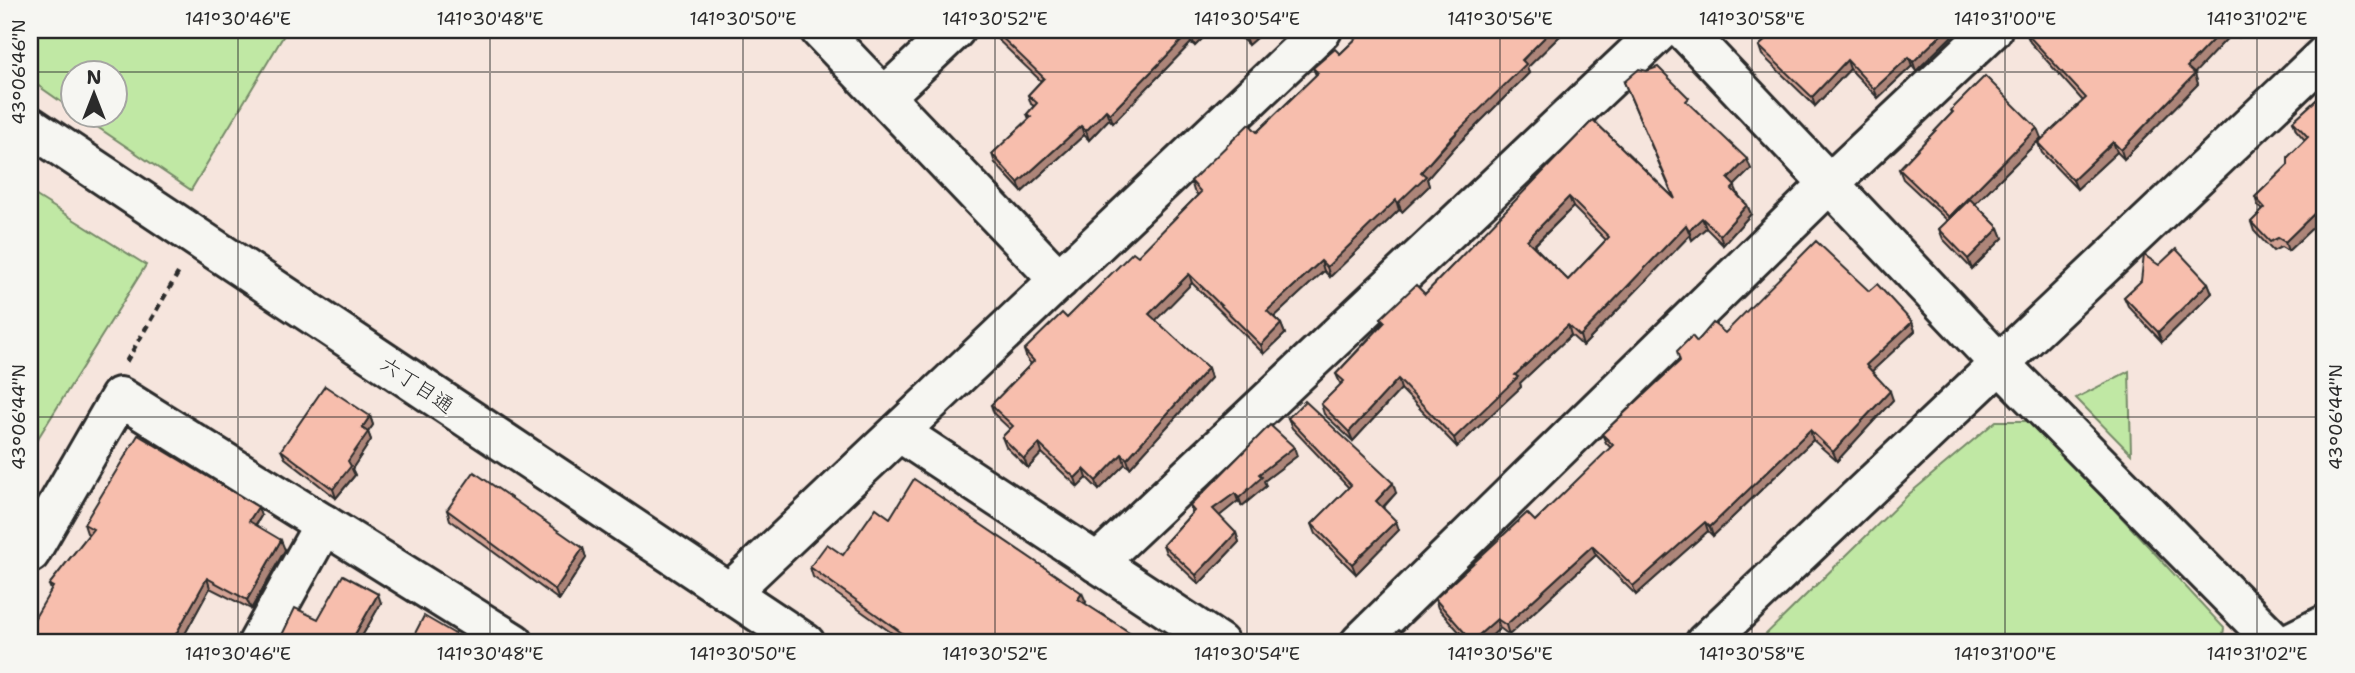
<svg xmlns="http://www.w3.org/2000/svg" width="2355" height="673" font-family="'Shantell Sans','Klee One',sans-serif">
	<style>
		.green { fill: #c0e8a4; stroke: #768a68; stroke-width: 2 }
		.lines { fill: none; stroke-linecap: round; stroke-linejoin: round }
		.minor-casing { stroke: #2b2b2b; stroke-width: 44 }
		.path { stroke: #2b2b2b; stroke-width: 4.5; stroke-dasharray: 7 5; stroke-linecap: butt }
		.minor { stroke: #f6f6f2; stroke-width: 38 }
		.wall { fill: #d4a395; stroke: #2b2b2b; stroke-width: 2; fill-rule: evenodd }
		.shaded-wall { fill: #ad8579; stroke: #2b2b2b; stroke-width: 2 }
		.building { fill: #f7bead; stroke: #2b2b2b; stroke-width: 2; fill-rule: evenodd }
		.ticks { fill: none; stroke: #2b2b2b; stroke-width: 2; stroke-opacity: 0.45 }
		.labels { text-anchor: middle; dominant-baseline: central; stroke-width: 5; stroke-linejoin: round; paint-order: stroke }
		.street-label { font-size: 21px; fill: #2b2b2b; stroke: #f6f6f2 }
		.neatline { fill: none; stroke: #2b2b2b; stroke-width: 2.5 }
		.ticks-label { font-size: 18px; text-anchor: middle; fill: #2b2b2b }
	</style>
	<rect width="100%" height="100%" fill="#f6e5dd"/>
	<filter id="ink" filterUnits="userSpaceOnUse"><feTurbulence type="fractalNoise" baseFrequency=".0143" numOctaves="2"/><feDisplacementMap in="SourceGraphic" scale="14" xChannelSelector="R" yChannelSelector="G"/><feConvolveMatrix kernelMatrix="1 2 1 2 8 2 1 2 1" color-interpolation-filters="sRGB"/></filter>
	<g filter="url(#ink)">
		<g class="green">
			<path d="M30 30H287L191 190 81 116H116V74H74L73 110 30 80Z"/>
			<path d="M30 192 146 265 30 451Z"/>
			<path d="M2129 371 2131 454 2076 398Z"/>
			<path d="M1996 421H2032L2224 628 2222 643H1757L1909 494Z"/>
		</g>
		<g class="lines">
			<g class="minor-casing">
				<g id="minor">
					<path d="M820 30 1059 280"/>
					<path d="M1684 30 2000 364 2276 643"/>
					<path d="M884 97 955 30"/>
					<path d="M30 126 805 643"/>
					<path d="M899 432 1219 643"/>
					<path d="M30 553 120 397 514 643"/>
					<path d="M1097 563 1661 30"/>
					<path d="M729 593 1322 30"/>
					<path d="M258 643 324 524"/>
					<path d="M1360 643 1829 184 1992 30"/>
					<path d="M1705 643 2325 55"/>
					<path d="M2289 643 2325 625"/>
				</g>
			</g>
			<path class="path" d="M126 362 180 270"/>
			<use href="#minor" class="minor"/>
		</g>
		<g class="wall">
			<path d="M991 30H1211L1195 46 1191 43 1113 123 1109 119 1089 140 1084 135 1022 192 995 163 992 154 1029 119 1027 114 1034 106 1031 104 1028 95 1041 81 992 34Z"/>
			<path d="M1233 30H1265L1248 45Z"/>
			<path d="M1365 30H1566L1527 68 1529 73 1454 148 1427 179 1429 186 1402 212 1399 210 1330 277 1324 271 1274 317 1281 324 1285 334 1264 354 1192 283 1155 320 1208 368 1211 378 1130 468 1125 464 1099 490 1087 478 1078 487 1042 453 1028 468 1006 447 1002 437 1010 429 994 414 991 405 1031 364 1027 359 1024 350 1067 318 1138 256 1198 195 1194 191 1191 181 1257 132 1316 75 1313 68 1340 54Z"/>
			<path d="M1772 30H1955L1956 32 1916 71 1912 66 1878 98 1850 69 1815 106 1762 55 1759 46 1775 32Z"/>
			<path d="M2029 30H2246L2239 37 2233 32 2194 73 2198 84 2124 159 2117 152 2077 189 2042 153 2038 143 2083 101 2030 42 2026 33Z"/>
			<path d="M1624 82 1692 106 1751 169 1734 185 1739 196 1747 205 1751 214 1723 245 1706 228 1692 240 1690 235 1583 346 1571 335 1520 383 1521 387 1457 447 1401 389 1353 441 1324 414 1321 404 1341 385 1336 374 1383 323 1381 318 1425 294 1593 120 1674 198ZM1573 207 1606 240 1568 280 1534 246Z"/>
			<path d="M2325 92V216L2288 251 2281 247 2273 251 2254 231 2251 222 2263 210 2258 206 2255 197 2288 165 2305 140 2296 130 2293 121Z"/>
			<path d="M1951 110 2041 138 1975 204 1999 228 2003 238 1972 269 1943 239 1939 229 1948 221 1903 179 1899 169 1952 113Z"/>
			<path d="M2159 265 2208 283 2212 293 2162 342 2128 306 2124 297Z"/>
			<path d="M1869 291 1912 322 1915 331 1872 371 1893 400 1837 461 1813 440 1713 536 1708 531 1636 595 1596 555 1509 635 1500 628 1484 643H1469L1438 608 1435 599 1535 521 1611 448 1606 443 1602 434 1680 361 1697 342 1725 333Z"/>
			<path d="M370 416 373 425 368 432 371 440 352 469 355 475 336 498 285 458 281 450Z"/>
			<path d="M1288 418 1396 493 1383 508 1399 530 1356 574 1316 534 1312 524 1349 488 1292 428Z"/>
			<path d="M1297 456 1264 481 1266 486 1242 506 1238 501 1219 516 1236 533 1239 542 1199 584 1166 553 1163 545 1192 513 1190 506Z"/>
			<path d="M447 510 583 548 586 558 559 600 450 520Z"/>
			<path d="M261 516 256 525 285 550 251 609 210 588 182 639 185 643H30L51 590 49 585 89 534 87 533 84 524Z"/>
			<path d="M890 518 1086 602 1085 604 1146 643H906L813 577 810 567 843 555Z"/>
			<path d="M381 603 358 643H285L282 635 318 619Z"/>
		</g>
		<g class="shaded-wall">
			<path d="M1199 30H1211L1195 46 1191 37Z"/>
			<path d="M1252 30H1265L1248 45 1245 37Z"/>
			<path d="M1552 30H1566L1527 68 1529 73 1454 148 1427 179 1429 186 1402 212 1398 203 1421 172 1532 50Z"/>
			<path d="M1946 30H1955L1956 32 1916 71 1913 62Z"/>
			<path d="M2222 30H2233V32L2191 77 2187 67Z"/>
			<path d="M2236 30H2246L2239 37Z"/>
			<path d="M1188 34 1191 43 1113 123 1110 114Z"/>
			<path d="M1909 57 1912 66 1878 98 1874 89Z"/>
			<path d="M1847 60 1850 69 1815 106 1812 97Z"/>
			<path d="M2195 74 2198 84 2124 159 2121 150Z"/>
			<path d="M1106 110 1109 119 1089 140 1086 131Z"/>
			<path d="M1081 126 1084 135 1022 192 1018 183Z"/>
			<path d="M2037 128 2041 138 1953 226 1949 217Z"/>
			<path d="M2113 142 2117 152 2077 189 2073 180Z"/>
			<path d="M1747 159 1751 169 1731 189 1728 179Z"/>
			<path d="M1569 197 1573 207 1530 249 1527 240Z"/>
			<path d="M1396 200 1399 210 1330 277 1327 267Z"/>
			<path d="M2324 204 2325 216 2288 251 2285 242Z"/>
			<path d="M1747 205 1751 214 1723 245 1720 235Z"/>
			<path d="M1702 218 1706 228 1692 240 1689 230Z"/>
			<path d="M1686 225 1690 235 1583 346 1580 336Z"/>
			<path d="M1999 228 2003 238 1972 269 1968 259Z"/>
			<path d="M1321 261 1324 271 1271 320 1267 311Z"/>
			<path d="M1189 274 1192 283 1152 324 1149 314Z"/>
			<path d="M2208 283 2212 293 2162 342 2158 332Z"/>
			<path d="M1912 322 1915 331 1869 374 1866 365Z"/>
			<path d="M1281 324 1285 334 1264 354 1261 345Z"/>
			<path d="M1568 325 1571 335 1520 383 1521 387 1457 447 1454 438 1515 375Z"/>
			<path d="M1208 368 1211 378 1130 468 1127 459Z"/>
			<path d="M1398 379 1401 389 1353 441 1349 432Z"/>
			<path d="M1890 391 1893 400 1837 461 1833 452Z"/>
			<path d="M370 416 373 425 368 432 371 440 352 469 355 475 336 498 333 489 348 461 362 428Z"/>
			<path d="M1810 430 1813 440 1713 536 1710 527Z"/>
			<path d="M1039 444 1042 453 1028 468 1024 459Z"/>
			<path d="M1294 447 1297 456 1264 481 1266 486 1242 506 1239 498 1259 474Z"/>
			<path d="M1122 454 1125 464 1099 490 1096 481Z"/>
			<path d="M1084 469 1087 478 1078 487 1075 478Z"/>
			<path d="M1393 483 1396 493 1379 511 1376 501Z"/>
			<path d="M1235 493 1238 501 1217 518 1213 509Z"/>
			<path d="M258 507 261 516 252 530 249 521Z"/>
			<path d="M1396 521 1399 530 1356 574 1352 564Z"/>
			<path d="M1705 522 1708 531 1636 595 1633 586Z"/>
			<path d="M1236 533 1239 542 1199 584 1196 575Z"/>
			<path d="M281 540 285 550 251 609 247 600Z"/>
			<path d="M1592 546 1596 555 1509 635 1506 625Z"/>
			<path d="M583 548 586 558 559 600 555 590Z"/>
			<path d="M207 578 210 588 180 643 176 634Z"/>
			<path d="M1082 593 1086 602 1081 609 1078 599Z"/>
			<path d="M378 594 381 603 358 643H350Z"/>
			<path d="M1497 619 1500 628 1484 643H1473L1472 641Z"/>
			<path d="M455 634 458 643H450Z"/>
		</g>
		<g class="building">
			<path d="M994 30H1199L1191 37 1188 34 1110 114 1106 110 1086 131 1081 126 1018 183 992 154 1031 117 1027 114 1037 103 1028 95 1044 78Z"/>
			<path d="M1238 30H1252L1245 37Z"/>
			<path d="M1365 30H1552L1522 60 1526 64 1450 139 1421 172 1426 176 1398 203 1396 200 1327 267 1321 261 1267 311 1281 324 1261 345 1189 274 1149 314 1208 368 1127 459 1122 454 1096 481 1084 469 1075 478 1039 444 1024 459 1002 437 1013 426 991 405 1034 361 1024 350 1062 313 1067 318 1133 252 1138 256 1201 192 1191 181 1249 124 1257 132 1318 73 1313 68 1335 49 1340 54Z"/>
			<path d="M1777 30H1946L1913 62 1909 57 1874 89 1847 60 1812 97 1759 46Z"/>
			<path d="M2029 30H2222L2187 67 2195 74 2121 150 2113 142 2073 180 2038 143 2086 98 2026 33Z"/>
			<path d="M1658 67 1689 98 1686 101 1747 159 1728 179 1735 186 1732 189 1747 205 1720 235 1702 218 1689 230 1686 225 1580 336 1568 325 1515 375 1518 377 1454 438 1398 379 1349 432 1321 404 1344 381 1336 374 1385 322 1381 318 1416 285 1425 294 1593 120 1675 199 1624 82 1639 69 1647 71ZM1569 197 1609 237 1568 280 1527 240Z"/>
			<path d="M1985 76 2037 128 1949 217 1899 169 1953 112 1951 110Z"/>
			<path d="M2325 92V205L2324 204 2285 242 2278 238 2270 242 2251 222 2265 208 2255 197 2288 165V157L2308 137 2293 121Z"/>
			<path d="M1970 199 1999 228 1968 259 1939 229Z"/>
			<path d="M1816 241 1869 291 1877 284 1912 322 1866 365 1890 391 1833 452 1810 430 1710 527 1705 522 1633 586 1592 546 1506 625 1497 619 1472 641 1435 599 1527 513 1535 521 1613 445 1602 434 1680 361 1677 351 1692 336 1697 342 1713 323 1725 333Z"/>
			<path d="M2176 249 2208 283 2158 332 2124 297 2141 281 2144 255 2159 265Z"/>
			<path d="M325 386 370 416 362 428 368 432 348 461 351 466 333 489 281 450Z"/>
			<path d="M1305 401 1393 483 1376 501 1396 521 1352 564 1312 524 1351 485 1288 418Z"/>
			<path d="M1270 425 1294 447 1259 474 1262 477 1239 498 1235 493 1213 509 1236 533 1196 575 1163 545 1194 511 1190 506Z"/>
			<path d="M138 435 258 507 249 521 281 540 247 600 207 578 176 634 183 639 181 643H30V626L53 587 49 585 93 529 84 524Z"/>
			<path d="M474 472 583 548 555 590 447 510Z"/>
			<path d="M914 479 1082 593 1078 599 1146 643H916L810 567 827 544 843 555 876 508 890 518Z"/>
			<path d="M343 575 378 594 350 643H299L282 635 295 608 318 619Z"/>
			<path d="M424 616 455 634 450 643H410Z"/>
			<path d="M1399 630 1412 643H1384Z"/>
		</g>
	</g>
	<path class="ticks" d="M238 30V643M490 30V643M743 30V643M995 30V643M1247 30V643M1500 30V643M1752 30V643M2005 30V643M2257 30V643M30 72H2325M30 417H2325"/>
	<g class="labels">
		<g class="street-label">
			<text transform="translate(417 385) rotate(34)">六丁目通</text>
		</g>
	</g>
	<rect width="2355" height="673" fill="none" stroke="#f6f6f2" stroke-width="77"/>
	<g transform="translate(94 94)"><circle r="33" fill="#f6f6f2" stroke="#a5a5a2" stroke-width="2"/>
	<path d="M0-5L12 26L0 18L-12 26Z" fill="#2b2b2b"/>
	<text y="-10" font-size="19" font-weight="bold" text-anchor="middle" fill="#2b2b2b">N</text>
	</g>
	<rect x="38" y="38" width="2278" height="596" class="neatline"/>
	<g class="ticks-label">
		<text x="238" y="25">141°30'46"E</text>
		<text x="490" y="25">141°30'48"E</text>
		<text x="743" y="25">141°30'50"E</text>
		<text x="995" y="25">141°30'52"E</text>
		<text x="1247" y="25">141°30'54"E</text>
		<text x="1500" y="25">141°30'56"E</text>
		<text x="1752" y="25">141°30'58"E</text>
		<text x="2005" y="25">141°31'00"E</text>
		<text x="2257" y="25">141°31'02"E</text>
		<text transform="translate(19 72) rotate(-90)" y="6">43°06'46"N</text>
		<text transform="translate(19 417) rotate(-90)" y="6">43°06'44"N</text>
		<text transform="translate(2336 417) rotate(-90)" y="6">43°06'44"N</text>
		<text x="238" y="660">141°30'46"E</text>
		<text x="490" y="660">141°30'48"E</text>
		<text x="743" y="660">141°30'50"E</text>
		<text x="995" y="660">141°30'52"E</text>
		<text x="1247" y="660">141°30'54"E</text>
		<text x="1500" y="660">141°30'56"E</text>
		<text x="1752" y="660">141°30'58"E</text>
		<text x="2005" y="660">141°31'00"E</text>
		<text x="2257" y="660">141°31'02"E</text>
	</g>
</svg>
